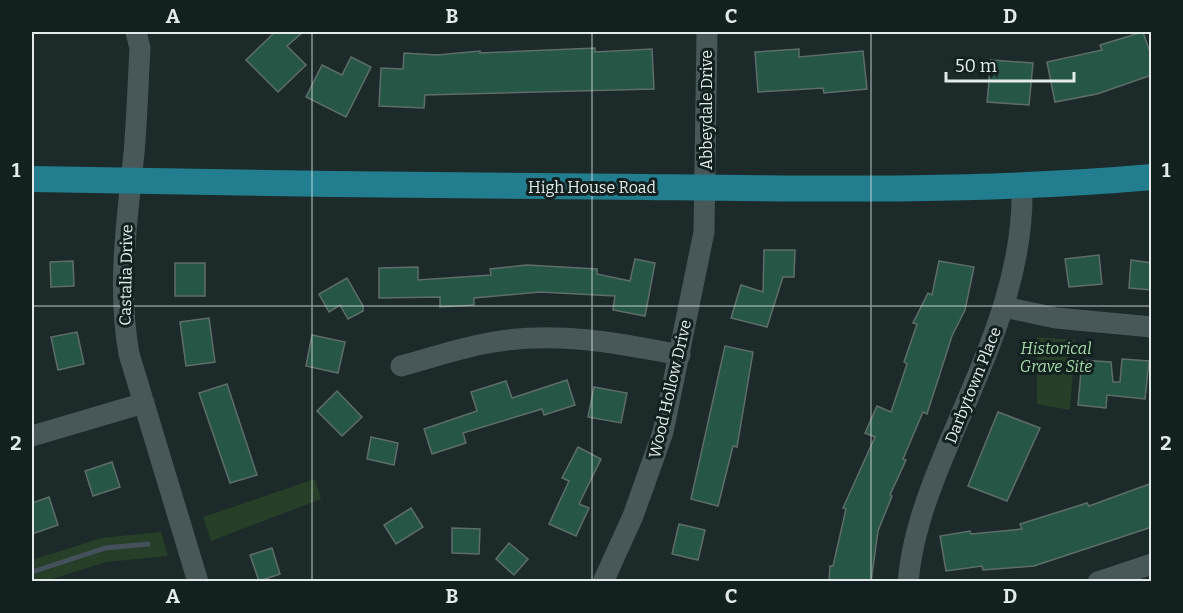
<svg xmlns="http://www.w3.org/2000/svg" width="1183" height="613" font-family="Bitter,serif">
	<style>
		.green { fill: #273f29 }
		.lines { fill: none; stroke-linecap: round; stroke-linejoin: round }
		.stream { stroke: #44515c; stroke-width: 5 }
		.building { fill: #265646; stroke: #5f6d68; stroke-width: 1.5 }
		.minor { stroke: #485757; stroke-width: 21 }
		.major { stroke: #227d8e; stroke-width: 26 }
		.grid { fill: none; stroke: #e2ebea; stroke-width: 1.5; stroke-opacity: 0.55 }
		.labels { text-anchor: middle; dominant-baseline: central; stroke-width: 6; stroke-linejoin: round; paint-order: stroke }
		.street-label { font-size: 16px; fill: #e2ebea; stroke: #122020 }
		.park-label { font-size: 16px; font-style: italic; fill: #a5daa8; stroke: #122020 }
		.neatline { fill: none; stroke: #e2ebea; stroke-width: 2 }
		.grid-label { font-size: 20px; text-anchor: middle; font-weight: bold; fill: #e2ebea }
	</style>
	<rect width="100%" height="100%" fill="#1c2a2a"/>
	<g class="green">
		<path d="M1037 337 1075 340 1070 410 1037 404Z"/>
		<path d="M315 479 321 499 211 541 203 517Z"/>
		<path d="M161 532 168 556 106 562 46 581H32V560L101 538Z"/>
	</g>
	<g class="lines">
		<path class="stream" d="M32 572 105 548 148 544"/>
	</g>
	<g class="building">
		<path d="M275 32H303L287 46 306 65 278 92 246 60Z"/>
		<path d="M1143 32 1152 58V75L1097 94 1055 102 1047 62 1102 50 1100 45Z"/>
		<path d="M595 48V52L652 49 654 89 425 95 424 108 379 106 381 68 403 69 404 53 437 55 480 51V53Z"/>
		<path d="M799 49V57L863 51 867 89 824 93 823 88 758 92 755 52Z"/>
		<path d="M351 57 371 67 346 117 306 97 322 65 342 75Z"/>
		<path d="M991 60 1033 63 1029 105 987 102Z"/>
		<path d="M764 250H795L794 277H783L767 327 731 318 741 285 763 292Z"/>
		<path d="M1099 255 1102 284 1069 287 1065 259Z"/>
		<path d="M635 259 655 263 645 316 613 310 615 296 540 292 474 298V305L440 307V297L379 298V268L418 267V280L491 275 490 269 527 265 597 269V274L630 281Z"/>
		<path d="M1131 260 1152 263V290L1129 288Z"/>
		<path d="M73 261 74 286 51 287 50 262Z"/>
		<path d="M939 261 974 267 965 310 952 336 927 414 923 412 903 459 906 460 890 495 892 496 878 531 871 582H829L830 566H833L846 509 843 508 875 437 865 433 877 406 891 412 907 364 904 362 917 324 913 323 928 293 932 295Z"/>
		<rect x="175" y="263" width="30" height="33"/>
		<path d="M347 278 363 306V311L348 319 340 305 329 312 319 294Z"/>
		<path d="M209 318 215 362 186 366 180 322Z"/>
		<path d="M77 332 84 364 58 370 51 337Z"/>
		<path d="M312 335 345 342 338 373 306 366Z"/>
		<path d="M725 346 753 352 737 447 733 446 718 506 691 499Z"/>
		<path d="M1122 359 1149 361 1145 399 1107 395 1106 408 1078 405 1082 360 1111 362 1113 382H1120Z"/>
		<path d="M567 380 575 405 544 415 542 409 463 433 466 443 432 454 424 429 477 411 471 392 506 381 512 398Z"/>
		<path d="M227 384 257 475 230 483 199 393Z"/>
		<path d="M594 387 627 393 621 423 588 417Z"/>
		<path d="M337 391 362 417 342 436 317 411Z"/>
		<path d="M998 412 1040 428 1007 501 968 486Z"/>
		<path d="M371 437 398 443 394 465 367 459Z"/>
		<path d="M578 447 601 459 579 504 589 508 576 536 549 524 569 481 562 478Z"/>
		<path d="M112 462 120 487 93 496 85 471Z"/>
		<path d="M1152 483V527L1034 566 983 570 982 566 946 571 940 536 970 531 971 534 1022 529 1020 524 1087 503 1089 506Z"/>
		<path d="M49 497 58 525 32 534V503Z"/>
		<path d="M411 508 423 527 396 544 384 525Z"/>
		<path d="M679 524 705 530 698 560 672 554Z"/>
		<path d="M452 528 480 529 479 554 452 553Z"/>
		<path d="M509 543 528 559 514 575 496 559Z"/>
		<path d="M272 548 280 574 259 581 250 555Z"/>
	</g>
	<g class="lines">
		<g class="minor">
			<path d="M136 32 140 48C138 83 137 119 134 153 127 220 117 287 129 354L198 582"/>
			<path d="M1004 307 1056 318 1152 327"/>
			<path d="M401 366C431 358 462 347 494 342 557 331 618 343 680 355"/>
			<path d="M32 436 144 403"/>
			<path d="M603 582 633 516 663 432 704 232 707 32"/>
			<path d="M908 582C912 537 927 496 944 455 980 367 1025 282 1022 185"/>
			<path d="M1098 582 1152 564"/>
		</g>
		<path class="major" d="M32 179C236 183 441 186 645 187 814 189 983 192 1152 177"/>
	</g>
	<path class="grid" d="M312 32V582M592 32V582M871 32V582M32 306H1152"/>
	<g class="labels">
		<g class="street-label">
			<text transform="translate(706 110) rotate(-90)">Abbeydale Drive</text>
			<text x="592" y="187">High House Road</text>
			<text transform="translate(126 275) rotate(-89)">Castalia Drive</text>
			<text transform="translate(973 385) rotate(-68)">Darbytown Place</text>
			<text transform="translate(670 389) rotate(-77)">Wood Hollow Drive</text>
		</g>
		<g class="park-label">
			<text x="1056" y="348">Historical<tspan x="1056" dy="18">Grave Site</tspan></text>
		</g>
	</g>
	<rect width="1183" height="613" fill="none" stroke="#122020" stroke-width="66"/>
	<path d="M946 72v9h128v-9" fill="none" stroke="#e2ebea" stroke-width="3"/>
	<text x="955" y="72" font-size="18" fill="#e2ebea" stroke="#122020" stroke-width="4.5" paint-order="stroke">50 m</text>
	<rect x="33" y="33" width="1117" height="547" class="neatline"/>
	<g class="grid-label">
		<text x="173" y="23">A</text>
		<text x="452" y="23">B</text>
		<text x="731" y="23">C</text>
		<text x="1010" y="23">D</text>
		<text x="16" y="177">1</text>
		<text x="1166" y="177">1</text>
		<text x="16" y="450">2</text>
		<text x="1166" y="450">2</text>
		<text x="173" y="603">A</text>
		<text x="452" y="603">B</text>
		<text x="731" y="603">C</text>
		<text x="1010" y="603">D</text>
	</g>
</svg>
